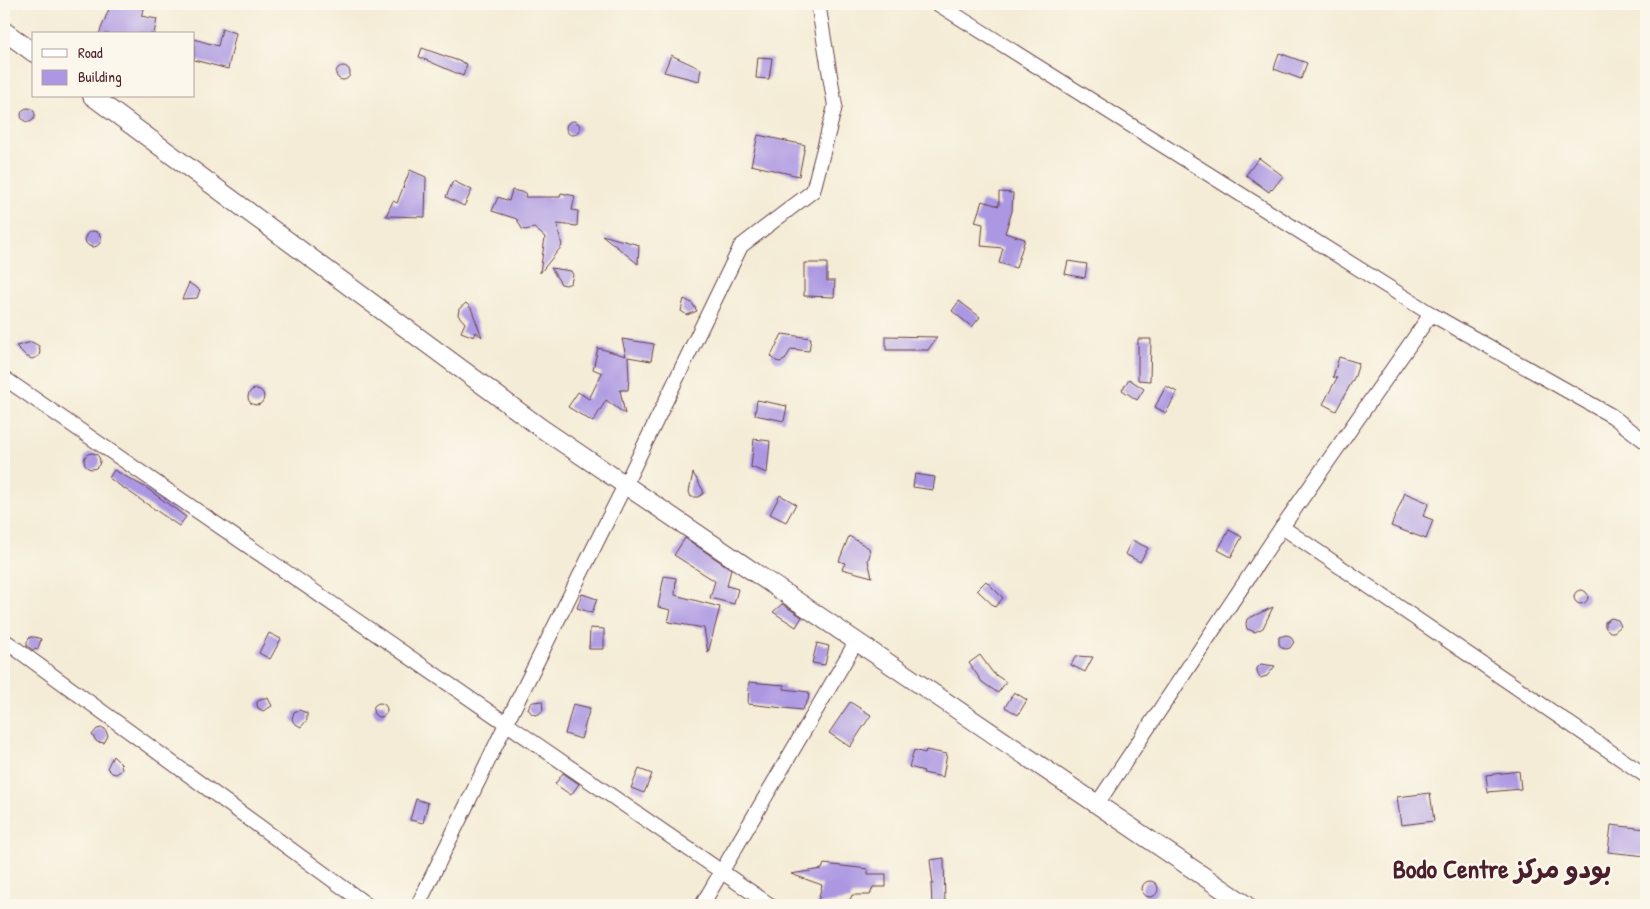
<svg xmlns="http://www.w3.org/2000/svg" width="1650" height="909" font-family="'Patrick Hand','Playpen Sans Arabic',sans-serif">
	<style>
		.building { fill: #ab97e2 }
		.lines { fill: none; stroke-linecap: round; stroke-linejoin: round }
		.minor-casing { stroke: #643e45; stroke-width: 16 }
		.tertiary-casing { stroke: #643e45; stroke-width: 20 }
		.minor { stroke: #fff; stroke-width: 14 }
		.tertiary { stroke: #fff; stroke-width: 18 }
		.labels { text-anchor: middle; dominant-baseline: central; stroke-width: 5; stroke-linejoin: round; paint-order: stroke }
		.town-label { font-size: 26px; font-weight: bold; fill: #4a1f2b; stroke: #fbf7ec }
	</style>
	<rect width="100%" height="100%" fill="#fbf7ec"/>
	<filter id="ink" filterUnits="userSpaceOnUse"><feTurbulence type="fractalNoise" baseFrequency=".02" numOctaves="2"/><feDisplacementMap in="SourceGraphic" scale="10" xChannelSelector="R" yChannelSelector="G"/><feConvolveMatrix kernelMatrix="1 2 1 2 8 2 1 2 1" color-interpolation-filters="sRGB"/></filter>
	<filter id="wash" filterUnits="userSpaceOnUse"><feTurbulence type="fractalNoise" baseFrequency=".0096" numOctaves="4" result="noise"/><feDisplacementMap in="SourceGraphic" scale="20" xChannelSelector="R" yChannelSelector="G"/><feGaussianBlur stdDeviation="1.12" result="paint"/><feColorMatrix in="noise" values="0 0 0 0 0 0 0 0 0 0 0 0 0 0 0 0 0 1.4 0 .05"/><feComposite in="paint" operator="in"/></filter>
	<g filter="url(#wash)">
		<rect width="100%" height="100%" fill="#f4ecd6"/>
		<g id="blocks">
			<g class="building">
				<path d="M111 4H146L141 16 157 19 154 34H99Z"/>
				<path d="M222 29 236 33 228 69 194 60V39L218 46Z"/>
				<path d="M422 48 467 64 463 76 419 57Z"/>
				<path d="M1279 53 1307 63 1301 79 1274 69Z"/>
				<path d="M671 55 701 69 699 81 664 72Z"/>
				<path d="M758 57 772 58 769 79 756 78Z"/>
				<circle cx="343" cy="73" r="7"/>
				<circle cx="28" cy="115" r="7"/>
				<circle cx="573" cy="128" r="7"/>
				<path d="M758 135 805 145 799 176 751 165Z"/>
				<path d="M1259 158 1283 176 1272 190 1271 189 1269 192 1246 175Z"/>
				<path d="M410 170 426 177 425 217 386 216 393 201 397 203Z"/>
				<path d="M453 181 472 190 464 206 446 197Z"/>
				<path d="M512 190 526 193 525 197H560L561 193 575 196 572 210 578 211 577 226 557 224 562 246 540 273 545 237 534 228 525 230 522 229 517 219 492 211 498 197 509 201Z"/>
				<path d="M999 192 1013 193 1012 211 1005 233 1025 239 1016 268 999 263 1003 248 981 246 983 224 975 222 982 201 999 206Z"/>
				<circle cx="93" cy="239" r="8"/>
				<path d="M602 235 639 245 638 264Z"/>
				<path d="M1068 261 1087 264 1085 278 1065 274Z"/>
				<path d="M804 263H827V281H835L834 297 804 296Z"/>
				<path d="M551 268 571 271 573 275 571 283 566 285 561 284Z"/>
				<path d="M189 283 200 290 197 298 182 299Z"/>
				<path d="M684 299 692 303 697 311 687 315 681 311Z"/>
				<path d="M959 301 980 317 972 327 952 311Z"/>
				<path d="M466 303 471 308 482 337 476 332 474 337 461 332 465 323 458 315 459 309Z"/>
				<path d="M782 334 811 338 809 351 791 349 785 360 780 362 776 361 771 356Z"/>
				<path d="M886 336 937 337 928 350H886Z"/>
				<path d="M622 339 654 344 651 361 628 357 629 378 628 390H620L625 414 606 400 593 422 568 407 578 392 589 399 602 373 593 369 598 348 626 356Z"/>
				<path d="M1138 339H1151L1150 381 1138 380Z"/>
				<path d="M32 342 39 346 40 351 39 356 32 359 27 357 16 346Z"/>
				<path d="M1339 357 1359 363 1355 376 1336 411 1323 404 1337 378 1333 377Z"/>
				<path d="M1129 379 1144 389 1137 400 1122 390Z"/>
				<path d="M1166 386 1177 392 1166 413 1155 407Z"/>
				<circle cx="256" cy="397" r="8"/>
				<path d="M757 400 787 406 784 421 755 415Z"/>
				<path d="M754 439 770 441 767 473 751 467Z"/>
				<circle cx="92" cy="461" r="8"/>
				<path d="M114 470 145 487 186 517 179 526 109 478Z"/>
				<path d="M693 473 703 490V494L698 497H691L689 492Z"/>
				<path d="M915 474 935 477 933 490 913 487Z"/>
				<path d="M1405 493 1429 503 1423 516 1433 520 1426 539 1391 526Z"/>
				<path d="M780 495 796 504 786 522 770 514Z"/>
				<path d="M1229 530 1242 537 1231 557 1218 550Z"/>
				<path d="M849 536 869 548 870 554 868 561 872 577 842 569 845 563 839 561Z"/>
				<path d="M685 538 731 569 727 586 738 589 734 604 710 598 715 581 674 555Z"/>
				<path d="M1132 540 1148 548 1140 562 1125 554Z"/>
				<path d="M664 576 676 578 675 595 720 607 708 653 704 628 668 622 671 610 658 607Z"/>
				<path d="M986 581 1003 598 995 607 977 590Z"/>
				<circle cx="1581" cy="597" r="7"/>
				<path d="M582 594 597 599 592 613 577 608Z"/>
				<path d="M782 604 802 617 796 627 773 612Z"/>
				<path d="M1273 607 1263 628 1255 632 1247 629 1246 624 1247 619Z"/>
				<path d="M1611 618 1618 620 1621 626 1614 632H1610L1605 627V622Z"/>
				<path d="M590 628 604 629V649H589Z"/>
				<path d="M269 633 281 639 270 659 259 653Z"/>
				<path d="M1286 635 1290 636 1294 642 1290 648 1286 649 1282 648 1279 644V637Z"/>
				<path d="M30 637H35L41 639 38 649 33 650 27 646V642Z"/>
				<path d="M817 643 829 646 825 665 812 663Z"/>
				<path d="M980 655 993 673 1006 682 998 693 982 682 969 663Z"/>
				<path d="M1076 656 1093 657 1085 672 1071 665Z"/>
				<path d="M1261 664 1275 666 1267 676 1260 678 1257 671V668Z"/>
				<path d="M749 682 784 685V689L809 692 808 700 802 710 748 704Z"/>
				<path d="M1014 692 1027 700 1018 715 1005 707Z"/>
				<path d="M262 698H268L272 706 263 711 258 708 257 705V702Z"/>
				<path d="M542 701 543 710 541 713 536 715 532 714 528 709 530 704 533 702Z"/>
				<path d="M850 702 871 715 850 747 829 733Z"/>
				<circle cx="380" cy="710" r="7"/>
				<path d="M573 704 590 708 581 739 565 734Z"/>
				<path d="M299 710 307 713V720L301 727 294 723 292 719 294 712Z"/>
				<path d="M102 728 105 729 108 736 104 743 97 742 92 735 97 729Z"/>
				<path d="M914 750 925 753 926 750 947 754 943 777 923 773 924 771 909 767Z"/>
				<path d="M113 756 121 764 122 770 116 774 112 773 107 768Z"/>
				<path d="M639 769 652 774 644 793 631 788Z"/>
				<path d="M1519 771 1521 789 1488 792 1486 775Z"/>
				<path d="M563 773 579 784 571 795 555 784Z"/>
				<path d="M1430 793 1434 821 1401 825 1397 797Z"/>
				<path d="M416 799 428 803 423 823 410 820Z"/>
				<path d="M1611 825 1646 829V856L1608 852Z"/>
				<path d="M944 858 945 905H932L931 884H933L930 860Z"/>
				<path d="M824 864 868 869V874H886V887H873L870 895H852L850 900 817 905 822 885 791 874 822 869Z"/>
				<circle cx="1150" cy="889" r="8"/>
			</g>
		</g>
	</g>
	<g filter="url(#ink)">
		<use href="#blocks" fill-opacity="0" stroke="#643e45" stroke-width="1"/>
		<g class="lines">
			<g class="minor-casing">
				<g id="minor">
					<path d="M938 4 1431 314 1612 416 1646 442"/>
					<path d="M4 378 770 905"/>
					<path d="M1282 527 1646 776"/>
					<path d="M4 640 367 905"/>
					<path d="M1097 804 1282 527 1431 314"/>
					<path d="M418 905 506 724 625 485 741 246 813 191 835 106 819 9 820 4"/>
					<path d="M702 905 856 642"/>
				</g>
			</g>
			<g class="tertiary-casing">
				<g id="tertiary">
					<path d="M4 31 34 53"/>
					<path d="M92 96 541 428 1246 905"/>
				</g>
			</g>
			<use href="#minor" class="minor"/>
			<use href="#tertiary" class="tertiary"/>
		</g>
	</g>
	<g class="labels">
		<g class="town-label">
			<text x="1502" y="868">Bodo Centre بودو مركز</text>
		</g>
	</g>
	<rect width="1650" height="909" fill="none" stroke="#fbf7ec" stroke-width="20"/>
	<rect x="32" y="32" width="162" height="65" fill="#fbf7ec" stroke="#b4a19f"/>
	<rect x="42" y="49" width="25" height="8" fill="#ffffff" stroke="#b4a19f"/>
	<text x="78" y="58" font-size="15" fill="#4a1f2b">Road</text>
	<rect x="42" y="70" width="25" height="15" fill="#ab97e2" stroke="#b4a19f"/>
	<text x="78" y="82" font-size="15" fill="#4a1f2b">Building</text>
</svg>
